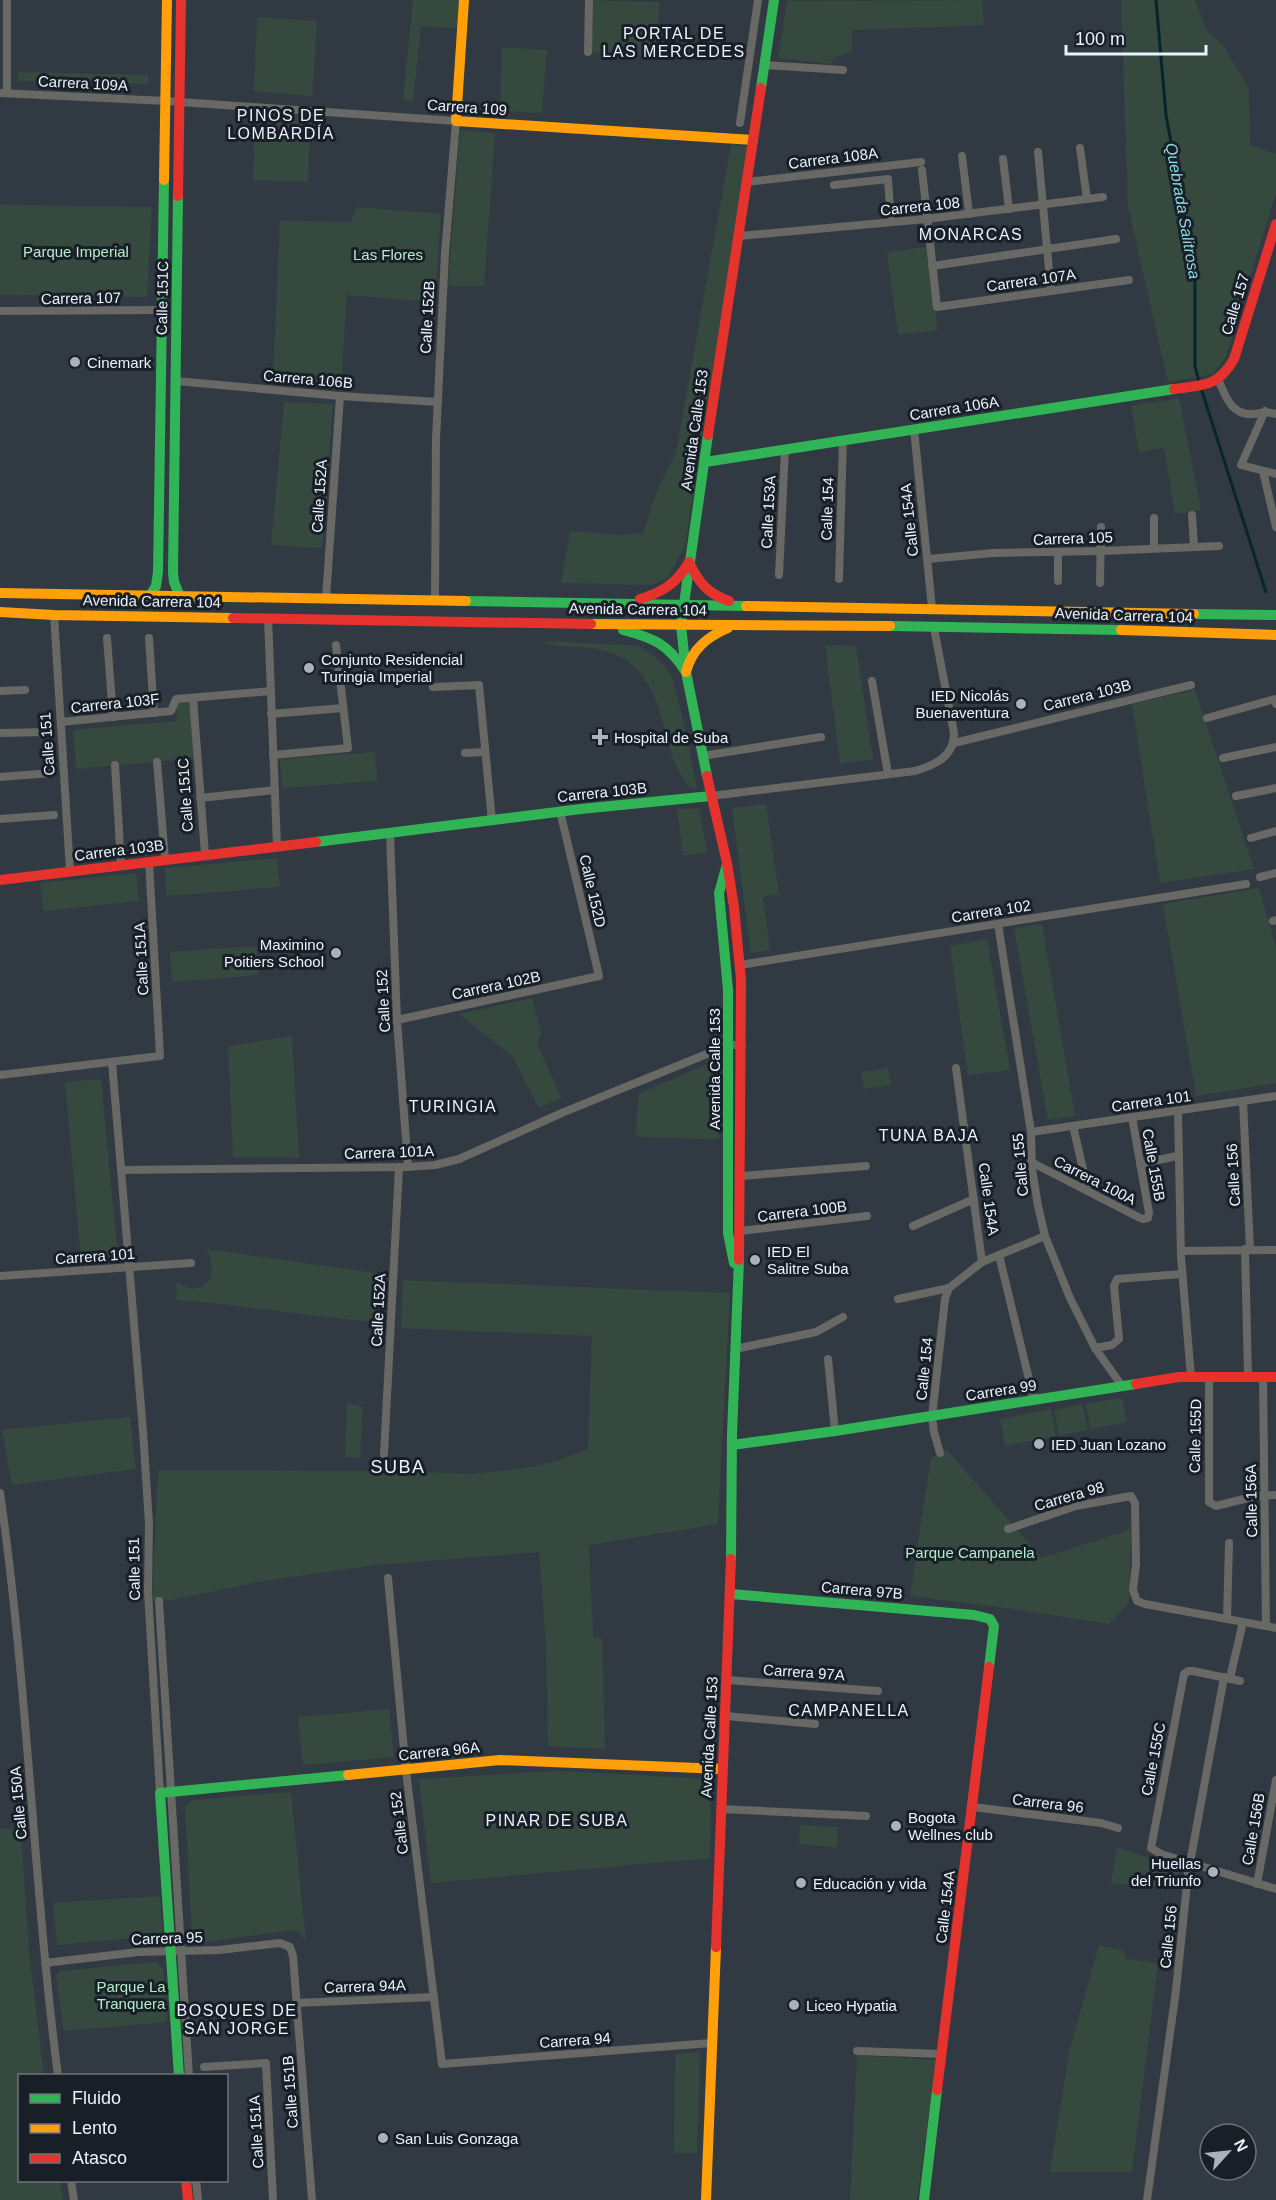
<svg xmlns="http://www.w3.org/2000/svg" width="1276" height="2200" font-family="Helvetica,sans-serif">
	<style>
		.green { fill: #36493f }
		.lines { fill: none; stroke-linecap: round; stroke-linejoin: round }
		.stream { stroke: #07262a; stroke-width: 3 }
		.street { stroke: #686865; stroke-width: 8 }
		.fast { stroke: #30b455; stroke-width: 10 }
		.slow { stroke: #ff9f0a; stroke-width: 10 }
		.jam { stroke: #e5322d; stroke-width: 10 }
		.poi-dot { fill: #a9b1bd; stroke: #191f27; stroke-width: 2 }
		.labels { text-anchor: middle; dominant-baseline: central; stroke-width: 6; stroke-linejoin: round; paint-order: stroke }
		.street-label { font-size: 15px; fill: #e9f2fe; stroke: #191f27 }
		.park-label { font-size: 15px; fill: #b2ecc8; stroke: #191f27 }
		.poi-label { font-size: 15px; fill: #e9f2fe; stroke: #191f27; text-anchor: start }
		.neighbourhood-label { font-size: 16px; letter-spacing: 1.5px; fill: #e9f2fe; stroke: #191f27 }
		.water-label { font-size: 16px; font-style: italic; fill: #8ddae4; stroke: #191f27 }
		.quarter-label { font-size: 18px; letter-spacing: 1.5px; fill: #e9f2fe; stroke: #191f27 }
	</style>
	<rect width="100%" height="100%" fill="#313943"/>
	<g class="green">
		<path d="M413 0H459L457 28 421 26 413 101 403 100Z"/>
		<path d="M589 0 659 2 658 57 588 52Z"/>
		<path d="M982 0 984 25 852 30V52L833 58 832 64 778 58 787 1Z"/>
		<path d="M1121 0H1195L1207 31 1223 45 1249 89 1250 145 1276 154V192L1226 357 1213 374 1168 382 1128 207Z"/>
		<path d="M257 17 317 21 312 96 254 91Z"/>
		<path d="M502 47 547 50 542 113 500 111Z"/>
		<path d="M18 72 149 75 148 84 18 81Z"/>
		<path d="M255 112 311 116 308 182 253 180Z"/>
		<path d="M460 130 495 133 484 286H448Z"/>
		<path d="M731 145 750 147 685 546 668 578 651 585 561 583 570 531 618 535 643 533 657 491 676 452Z"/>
		<path d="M0 205 152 207 147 297 0 295Z"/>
		<path d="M357 207 441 214 435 302 347 295 341 384 273 378 280 221 351 222Z"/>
		<path d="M926 247 938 330 898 335 887 252Z"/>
		<path d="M1179 398 1201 510 1175 514 1164 448 1139 452 1131 406Z"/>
		<path d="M284 402 333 404 322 548 271 545Z"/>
		<path d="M545 641 639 646 657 658 671 675 681 711 697 788H691C660 758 670 697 632 665 618 653 598 648 581 647 567 646 557 649 545 641Z"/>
		<path d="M825 645 856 646 873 759 840 764Z"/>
		<path d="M1195 690 1254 869 1160 883 1132 704Z"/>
		<path d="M193 698 197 758 76 769 73 730 177 721 176 699Z"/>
		<path d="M375 752 377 781 282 788 280 759Z"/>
		<path d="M766 804 779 894 763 897 770 950 751 953 732 808Z"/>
		<path d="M699 808 707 853 683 855 677 809Z"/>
		<path d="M277 858 280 887 166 896 165 868Z"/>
		<path d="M136 873 139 901 43 911 40 883Z"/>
		<path d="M1259 888 1276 947V1083L1196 1096 1163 904Z"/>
		<path d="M1042 924 1075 1116 1048 1120 1014 928Z"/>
		<path d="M987 939 1010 1070 968 1075 950 946Z"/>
		<path d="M256 946 259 975 172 982 170 952Z"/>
		<path d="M532 998 541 1033 537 1043 561 1098 539 1108 512 1056 459 1014Z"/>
		<path d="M292 1036 299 1158 233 1157 228 1046Z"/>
		<path d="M721 1058 719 1139 636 1137 638 1094Z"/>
		<path d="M888 1068 891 1085 864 1089 861 1072Z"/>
		<path d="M101 1079 118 1257 81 1260 65 1082Z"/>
		<path d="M206 1249 383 1274 382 1323C313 1317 245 1305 176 1300L177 1282C205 1301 221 1274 206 1249Z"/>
		<path d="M403 1280 730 1293 718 1524 589 1545 593 1637 602 1638 605 1749 548 1746 546 1647 539 1552 376 1565 269 1580 171 1600 152 1601 158 1470 402 1471 472 1474 526 1468 559 1460 588 1449 592 1336 401 1328Z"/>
		<path d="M1122 1398 1127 1422 1091 1429 1086 1404Z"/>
		<path d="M347 1403 363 1407 360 1458 345 1457Z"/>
		<path d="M1082 1404 1088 1430 1059 1435 1054 1410Z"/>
		<path d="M1051 1409 1056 1436 1005 1446 1000 1419Z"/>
		<path d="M130 1417 136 1469 12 1485 2 1430Z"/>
		<path d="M947 1450 1042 1558 1131 1529 1129 1603 1109 1624 1007 1608 910 1596 931 1458Z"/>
		<path d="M389 1709 394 1757 303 1765 298 1717Z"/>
		<path d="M559 1771 711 1779 710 1858 431 1883 419 1779Z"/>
		<path d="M291 1792 306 1941 298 1932 291 1930 205 1942 192 1935 185 1807 193 1800Z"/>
		<path d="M800 1825 838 1827 837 1847 799 1844Z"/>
		<path d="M0 1829H21L29 1952 44 2075 20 2076V2180L60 2181 63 2200H0Z"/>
		<path d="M1117 1847 1179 1868 1176 1889 1111 1883Z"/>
		<path d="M160 1896 163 1935 57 1945 53 1903Z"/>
		<path d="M1099 1945 1124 1951 1126 1959 1158 1963 1132 2172H1050L1069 2052Z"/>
		<path d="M156 1962 163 1969 167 2022 64 2031 56 1977 59 1971Z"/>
		<path d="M700 2052 697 2153H674L675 2054Z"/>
		<path d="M857 2055 936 2060 917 2200H850Z"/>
	</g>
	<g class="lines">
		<g class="stream">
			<path d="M1156 0 1166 115 1195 273V366L1199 382"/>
			<path d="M1201 388 1266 592"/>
		</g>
		<g class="street">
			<path d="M588 52 589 0"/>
			<path d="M764 65 843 70"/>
			<path d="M0 93 166 101 456 121 445 253 436 439 435 599"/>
			<path d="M7 93V0"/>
			<path d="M740 123 758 0"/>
			<path d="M1080 148 1087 199"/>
			<path d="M1038 152 1051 291"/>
			<path d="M962 156 969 214"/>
			<path d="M1003 159 1009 209"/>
			<path d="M922 170 937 307 1129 280"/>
			<path d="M747 182 921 162"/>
			<path d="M834 185 888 179 891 222"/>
			<path d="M739 236 926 219 1103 197"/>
			<path d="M932 266 1116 239"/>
			<path d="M0 311 162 310"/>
			<path d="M1218 379C1225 395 1231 416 1253 414 1262 413 1266 411 1276 414"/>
			<path d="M176 381 340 396 438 402"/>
			<path d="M1265 411 1241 465 1276 474"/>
			<path d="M914 429 932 608"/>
			<path d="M1263 471 1276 527"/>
			<path d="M1192 515 1194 546"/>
			<path d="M1154 548V518"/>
			<path d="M1058 552V581"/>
			<path d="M928 559 993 553 1102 551 1219 546"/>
			<path d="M779 575 785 449"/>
			<path d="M839 579 843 440"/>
			<path d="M1100 583 1101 527"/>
			<path d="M326 598 340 396"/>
			<path d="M54 615 70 871"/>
			<path d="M268 618 277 846"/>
			<path d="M107 638 113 717"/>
			<path d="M149 638 154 713"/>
			<path d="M872 681 888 774"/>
			<path d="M433 687 479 685 492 821"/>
			<path d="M0 691 25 690"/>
			<path d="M193 698 205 854"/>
			<path d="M271 714 343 708"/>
			<path d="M1207 718 1275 699 1276 704"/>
			<path d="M61 722 171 711 176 699 271 691"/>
			<path d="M0 733 47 732"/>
			<path d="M954 743 1191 685"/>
			<path d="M465 753 485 752"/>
			<path d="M273 755 348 748 336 645"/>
			<path d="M702 756 821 737"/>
			<path d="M1223 758 1276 747"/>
			<path d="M157 762 165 859"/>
			<path d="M115 765 121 864"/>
			<path d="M0 777 51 773"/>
			<path d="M711 796 915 771C935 765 954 757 954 733L934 628"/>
			<path d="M1236 796 1276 788"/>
			<path d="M200 798 275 790"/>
			<path d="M0 819 54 815"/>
			<path d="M390 833 397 1020 408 1167"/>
			<path d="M1251 838 1276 831"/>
			<path d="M1260 877 1276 873"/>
			<path d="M1273 921 1276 920"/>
			<path d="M998 924 1031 1132 1032 1169 1038 1206 1045 1236 1070 1298 1095 1348 1122 1386"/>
			<path d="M740 965 1246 884"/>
			<path d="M397 1020 599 976 560 811"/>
			<path d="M112 1062 143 1431 149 1524 148 1592 160 1793"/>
			<path d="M956 1068 982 1262"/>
			<path d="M0 1075 160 1056 149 861"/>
			<path d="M1243 1101 1250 1249"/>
			<path d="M1178 1111 1181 1257 1191 1377"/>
			<path d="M1073 1126 1088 1191"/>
			<path d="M1031 1132 1276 1096"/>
			<path d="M1031 1162 1138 1217 1143 1219 1148 1218 1149 1213 1132 1117"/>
			<path d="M1140 1164 1177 1156"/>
			<path d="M121 1170 408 1167 435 1165 459 1159 564 1112 729 1045H742"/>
			<path d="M741 1176 866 1166"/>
			<path d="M913 1226 974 1199"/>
			<path d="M740 1231 867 1216"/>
			<path d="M1245 1249 1248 1376"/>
			<path d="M1181 1251 1276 1250"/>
			<path d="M999 1255 1034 1400"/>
			<path d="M0 1276 191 1263"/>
			<path d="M898 1299 949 1288 982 1262 1045 1236"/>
			<path d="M1095 1348 1112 1345 1119 1339 1114 1286 1117 1279 1182 1274"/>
			<path d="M735 1349 816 1332 843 1317"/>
			<path d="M828 1359 835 1431"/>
			<path d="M1209 1376V1502L1216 1506 1256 1496 1276 1495"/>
			<path d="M1263 1376 1266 1626"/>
			<path d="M940 1453 934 1432 932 1417 945 1299 949 1288"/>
			<path d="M384 1454 399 1167"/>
			<path d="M0 1493C28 1686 33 1882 58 2076"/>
			<path d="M1008 1529 1076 1506 1131 1496 1135 1503 1136 1565 1133 1590 1137 1601 1145 1604 1276 1628"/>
			<path d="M388 1578 406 1771 442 2064 711 2043"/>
			<path d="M159 1601 189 2076"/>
			<path d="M1227 1619 1229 1543"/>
			<path d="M1230 1678 1243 1622"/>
			<path d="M727 1680 878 1691"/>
			<path d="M1240 1681 1193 1671H1188L1184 1674 1151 1848 1161 1854 1276 1889"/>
			<path d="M726 1716 815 1724"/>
			<path d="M973 1807 1101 1823 1118 1828"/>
			<path d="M721 1809 866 1816"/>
			<path d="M1257 1884 1276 1780"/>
			<path d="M45 1963 138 1952 219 1950 280 1943 290 1947 293 1956 312 2200"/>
			<path d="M297 2003 434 1997"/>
			<path d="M857 2051 942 2054"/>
			<path d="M204 2067 266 2063 273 2200"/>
			<path d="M71 2180 74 2200"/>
			<path d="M196 2180 198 2200"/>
			<path d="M1147 2200 1176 1990 1188 1874 1224 1677"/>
		</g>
		<g class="fast">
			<path d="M761 88 774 0"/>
			<path d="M178 196 173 572 174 582 179 594"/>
			<path d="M705 462 1174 389"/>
			<path d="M151 594 156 586 158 572 164 180"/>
			<path d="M466 601 746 606"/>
			<path d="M1194 614 1276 615"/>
			<path d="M890 626 1121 630"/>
			<path d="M623 630C654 638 668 644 686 672"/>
			<path d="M707 776 686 672 681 625 708 435"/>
			<path d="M316 842 581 809 711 796"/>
			<path d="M727 864 719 893 728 990V1233L734 1263"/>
			<path d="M732 1445 835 1431 1136 1384"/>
			<path d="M731 1559 732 1434 739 1260"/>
			<path d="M731 1594 974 1615 990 1619 994 1626 989 1667"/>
			<path d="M179 2076 160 1793 348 1775"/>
			<path d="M924 2200 937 2090"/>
		</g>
		<g class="slow">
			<path d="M464 0 456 121 753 140"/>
			<path d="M164 180 167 0"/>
			<path d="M0 593 466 601"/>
			<path d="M746 606 1194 614"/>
			<path d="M0 612 54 615 233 618"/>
			<path d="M591 624 890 626"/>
			<path d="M1121 630 1276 635"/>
			<path d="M686 672C692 649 707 637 728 628"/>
			<path d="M348 1775 500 1760 722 1769"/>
			<path d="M706 2200 716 1947"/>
		</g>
		<g class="jam">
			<path d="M178 196 181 0"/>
			<path d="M1174 389C1203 385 1218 387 1234 359L1276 224"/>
			<path d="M708 435 761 88"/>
			<path d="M689 562C698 582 708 594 729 601"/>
			<path d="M640 599C663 592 677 583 689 562"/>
			<path d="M233 618 591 624"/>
			<path d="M707 776 727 863 734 907 741 980 739 1260"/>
			<path d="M0 880 316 842"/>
			<path d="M1136 1384 1179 1377H1276"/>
			<path d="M716 1947 731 1559"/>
			<path d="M937 2090 989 1667"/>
			<path d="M186 2180 188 2200"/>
		</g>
	</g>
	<g class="poi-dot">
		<circle cx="75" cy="362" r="6"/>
		<circle cx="309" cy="668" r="6"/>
		<circle cx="1021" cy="704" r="6"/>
		<path d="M597 728h6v6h6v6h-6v6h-6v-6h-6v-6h6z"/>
		<circle cx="336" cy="953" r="6"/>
		<circle cx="755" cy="1260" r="6"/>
		<circle cx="1039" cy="1444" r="6"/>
		<circle cx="896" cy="1826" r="6"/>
		<circle cx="1213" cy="1872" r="6"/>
		<circle cx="801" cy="1883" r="6"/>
		<circle cx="794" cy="2005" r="6"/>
		<circle cx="383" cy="2138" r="6"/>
	</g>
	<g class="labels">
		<g class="street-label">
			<text transform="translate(83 83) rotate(3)">Carrera 109A</text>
			<text transform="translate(467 107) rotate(4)">Carrera 109</text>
			<text transform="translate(833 158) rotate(-7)">Carrera 108A</text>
			<text transform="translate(920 206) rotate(-6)">Carrera 108</text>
			<text transform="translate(1031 280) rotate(-8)">Carrera 107A</text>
			<text transform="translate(81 298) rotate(-1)">Carrera 107</text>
			<text transform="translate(162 298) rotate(-89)">Calle 151C</text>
			<text transform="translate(1235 304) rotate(-73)">Calle 157</text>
			<text transform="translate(427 317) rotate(-87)">Calle 152B</text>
			<text transform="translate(308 379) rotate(5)">Carrera 106B</text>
			<text transform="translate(954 408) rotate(-9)">Carrera 106A</text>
			<text transform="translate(694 430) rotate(-82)">Avenida Calle 153</text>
			<text transform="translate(319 496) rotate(-86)">Calle 152A</text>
			<text transform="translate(827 509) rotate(-88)">Calle 154</text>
			<text transform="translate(768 512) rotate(-87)">Calle 153A</text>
			<text transform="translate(909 520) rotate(-96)">Calle 154A</text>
			<text transform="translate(1073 538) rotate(-2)">Carrera 105</text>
			<text transform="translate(152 601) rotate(1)">Avenida Carrera 104</text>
			<text transform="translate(638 609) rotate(1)">Avenida Carrera 104</text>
			<text transform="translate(1124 615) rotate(2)">Avenida Carrera 104</text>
			<text transform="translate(1087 695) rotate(-14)">Carrera 103B</text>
			<text transform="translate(115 703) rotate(-6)">Carrera 103F</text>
			<text transform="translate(47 744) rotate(-94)">Calle 151</text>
			<text transform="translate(602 792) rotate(-6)">Carrera 103B</text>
			<text transform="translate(185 795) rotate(-94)">Calle 151C</text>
			<text transform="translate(119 850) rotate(-7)">Carrera 103B</text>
			<text transform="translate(593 891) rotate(77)">Calle 152D</text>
			<text transform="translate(991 911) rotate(-9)">Carrera 102</text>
			<text transform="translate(141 959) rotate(-93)">Calle 151A</text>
			<text transform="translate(496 985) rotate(-12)">Carrera 102B</text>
			<text transform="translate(383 1001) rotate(-93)">Calle 152</text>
			<text transform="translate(714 1069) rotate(-90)">Avenida Calle 153</text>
			<text transform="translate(1151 1101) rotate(-8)">Carrera 101</text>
			<text transform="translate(389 1152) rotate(-2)">Carrera 101A</text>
			<text transform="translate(1020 1165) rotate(-95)">Calle 155</text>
			<text transform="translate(1154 1165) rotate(80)">Calle 155B</text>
			<text transform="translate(1233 1175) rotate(-93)">Calle 156</text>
			<text transform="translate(1095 1180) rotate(27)">Carrera 100A</text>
			<text transform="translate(989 1199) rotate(82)">Calle 154A</text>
			<text transform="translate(802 1211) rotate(-7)">Carrera 100B</text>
			<text transform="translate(95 1256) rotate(-4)">Carrera 101</text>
			<text transform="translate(378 1310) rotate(-87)">Calle 152A</text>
			<text transform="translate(924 1369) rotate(-84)">Calle 154</text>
			<text transform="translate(1001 1390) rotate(-9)">Carrera 99</text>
			<text transform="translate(1195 1436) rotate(-89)">Calle 155D</text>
			<text transform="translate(1069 1496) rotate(-16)">Carrera 98</text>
			<text transform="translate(1251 1501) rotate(-91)">Calle 156A</text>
			<text transform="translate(134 1569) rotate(-91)">Calle 151</text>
			<text transform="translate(862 1590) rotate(5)">Carrera 97B</text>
			<text transform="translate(804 1672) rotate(4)">Carrera 97A</text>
			<text transform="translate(709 1737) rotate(-87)">Avenida Calle 153</text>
			<text transform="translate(439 1751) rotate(-6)">Carrera 96A</text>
			<text transform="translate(1153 1759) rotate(-79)">Calle 155C</text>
			<text transform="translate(18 1803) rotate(-95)">Calle 150A</text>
			<text transform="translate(1048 1803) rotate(7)">Carrera 96</text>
			<text transform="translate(399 1823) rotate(-97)">Calle 152</text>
			<text transform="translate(1253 1829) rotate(-80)">Calle 156B</text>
			<text transform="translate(945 1907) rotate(-83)">Calle 154A</text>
			<text transform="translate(1168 1937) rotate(-84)">Calle 156</text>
			<text transform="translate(167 1938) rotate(-2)">Carrera 95</text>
			<text transform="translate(365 1986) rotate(-2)">Carrera 94A</text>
			<text transform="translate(575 2040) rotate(-4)">Carrera 94</text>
			<text transform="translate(290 2092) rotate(-94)">Calle 151B</text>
			<text transform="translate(256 2132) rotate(-93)">Calle 151A</text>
		</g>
		<g class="park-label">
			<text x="76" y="251">Parque Imperial</text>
			<text x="388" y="254">Las Flores</text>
			<text x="970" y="1552">Parque Campanela</text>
			<text x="131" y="1986">Parque La<tspan x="131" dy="17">Tranquera</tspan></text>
		</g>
		<g class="poi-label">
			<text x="87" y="362">Cinemark</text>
			<text x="321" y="659">Conjunto Residencial<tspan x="321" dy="17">Turingia Imperial</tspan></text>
			<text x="1009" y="695" text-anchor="end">IED Nicolás<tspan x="1009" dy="17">Buenaventura</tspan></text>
			<text x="614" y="737">Hospital de Suba</text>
			<text x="324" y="944" text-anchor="end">Maximino<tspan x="324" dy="17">Poitiers School</tspan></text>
			<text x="767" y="1251">IED El<tspan x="767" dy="17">Salitre Suba</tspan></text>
			<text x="1051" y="1444">IED Juan Lozano</text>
			<text x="908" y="1817">Bogota<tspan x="908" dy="17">Wellnes club</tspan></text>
			<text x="1201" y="1863" text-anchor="end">Huellas<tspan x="1201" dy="17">del Triunfo</tspan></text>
			<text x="813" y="1883">Educación y vida</text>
			<text x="806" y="2005">Liceo Hypatia</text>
			<text x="395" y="2138">San Luis Gonzaga</text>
		</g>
		<g class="neighbourhood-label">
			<text x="674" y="33">PORTAL DE<tspan x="674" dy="18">LAS MERCEDES</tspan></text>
			<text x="281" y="115">PINOS DE<tspan x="281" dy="18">LOMBARDÍA</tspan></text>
			<text x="971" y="234">MONARCAS</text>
			<text x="453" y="1106">TURINGIA</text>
			<text x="929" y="1135">TUNA BAJA</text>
			<text x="849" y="1710">CAMPANELLA</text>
			<text x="557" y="1820">PINAR DE SUBA</text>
			<text x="237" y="2010">BOSQUES DE<tspan x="237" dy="18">SAN JORGE</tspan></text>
		</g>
		<g class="water-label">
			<text transform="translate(1183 211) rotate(80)">Quebrada Salitrosa</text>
		</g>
		<g class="quarter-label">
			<text x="398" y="1467">SUBA</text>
		</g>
	</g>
	<rect x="18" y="2074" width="210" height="108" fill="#191f27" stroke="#6c737d" stroke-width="1.5"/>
	<rect x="30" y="2094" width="30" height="9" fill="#30b455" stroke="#6c737d" stroke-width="1.5"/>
	<text x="72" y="2104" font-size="18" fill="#e9f2fe">Fluido</text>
	<rect x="30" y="2124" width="30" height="9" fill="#ff9f0a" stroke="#6c737d" stroke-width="1.5"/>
	<text x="72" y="2134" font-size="18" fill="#e9f2fe">Lento</text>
	<rect x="30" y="2154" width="30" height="9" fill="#e5322d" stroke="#6c737d" stroke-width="1.5"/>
	<text x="72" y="2164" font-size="18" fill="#e9f2fe">Atasco</text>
	<g transform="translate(1228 2152) rotate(63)"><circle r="28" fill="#191f27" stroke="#6c737d" stroke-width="1.5"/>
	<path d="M0-4.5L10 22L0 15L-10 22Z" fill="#a9b1bd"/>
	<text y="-9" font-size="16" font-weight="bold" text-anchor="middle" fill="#e9f2fe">N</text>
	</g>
	<path d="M1066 45v9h140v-9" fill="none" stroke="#e9f2fe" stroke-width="3"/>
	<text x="1075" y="45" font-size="18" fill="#e9f2fe" stroke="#191f27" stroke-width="4.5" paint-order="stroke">100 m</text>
</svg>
